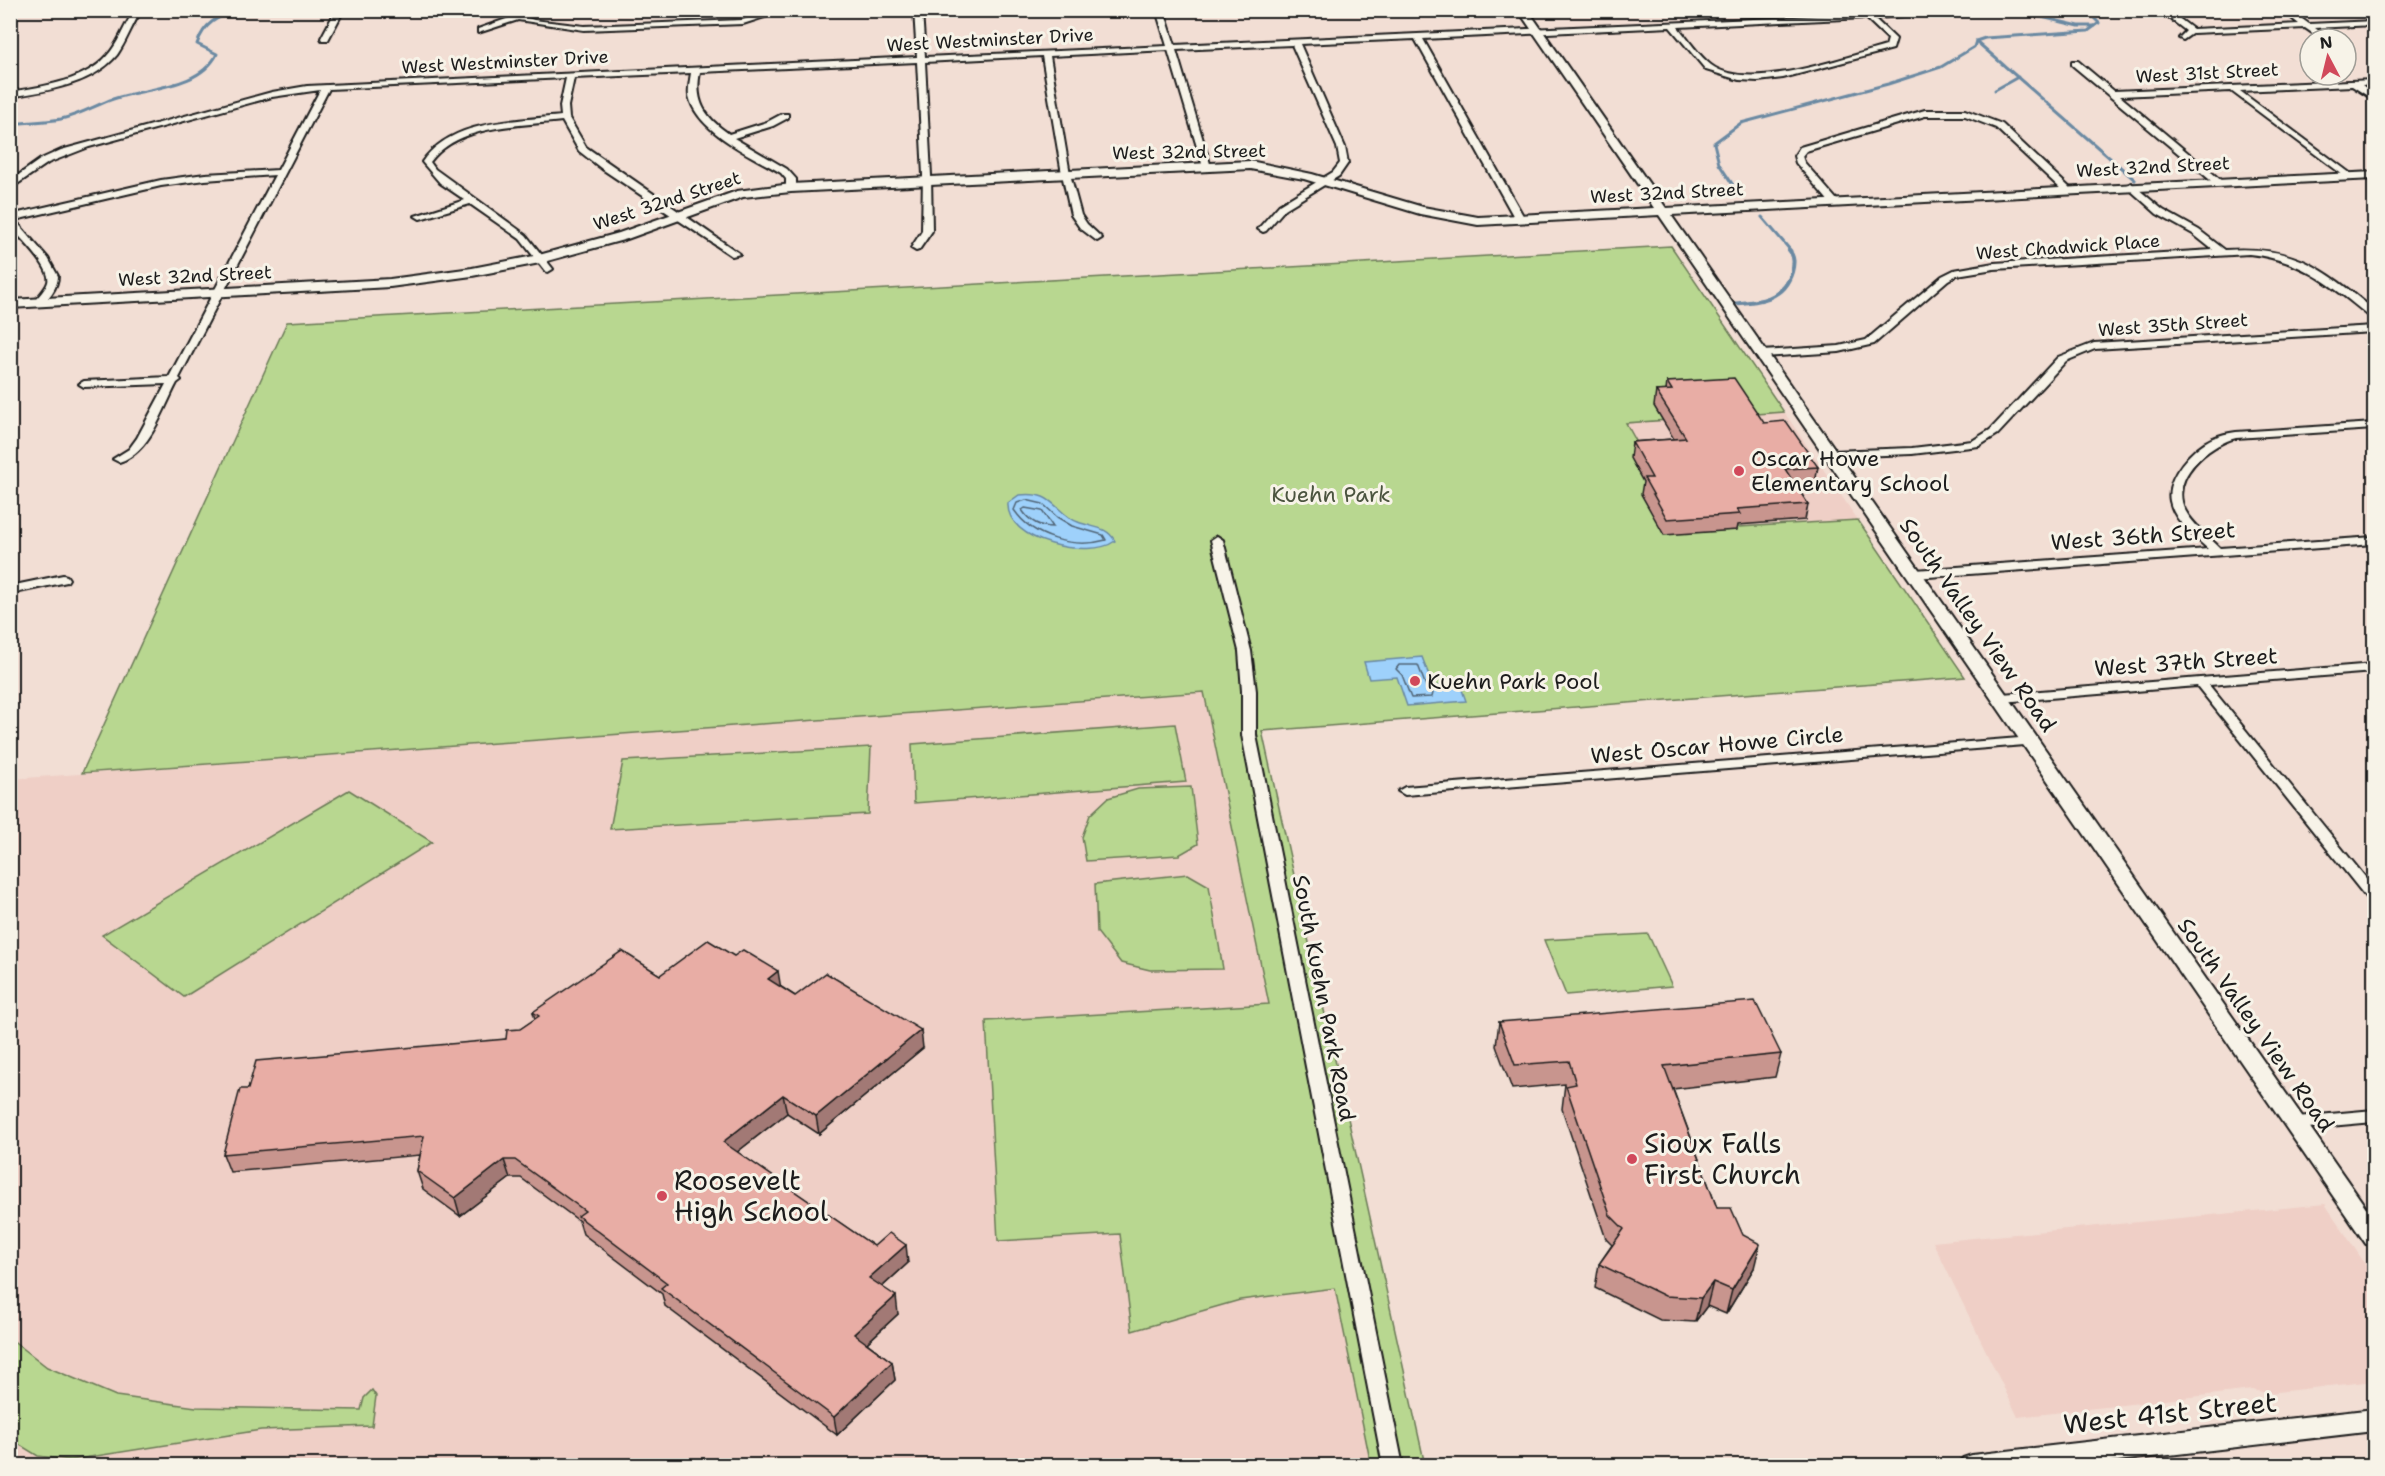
<svg xmlns="http://www.w3.org/2000/svg" width="2385" height="1476" font-family="'Shantell Sans',sans-serif">
	<style>
		.built { fill: #efcfc6 }
		.green { fill: #b8d790; stroke: #6a7a56; stroke-width: 1.5 }
		.water { fill: #9ed1fb; stroke: #6a89a2; stroke-width: 1.5 }
		.lines { fill: none; stroke-linecap: round; stroke-linejoin: round }
		.shore { stroke: #506475; stroke-width: 1.5 }
		.stream-far1 { stroke: #6a89a2; stroke-width: 3 }
		.stream { stroke: #6a89a2; stroke-width: 4 }
		.street-casing { stroke: #1c1c1c; stroke-width: 4 }
		.secondary-casing { stroke: #1c1c1c; stroke-width: 4 }
		.street { fill: #f7f3e8; fill-rule: evenodd }
		.secondary { fill: #f7f3e8; fill-rule: evenodd }
		.wall { fill: #c8958e; stroke: #1c1c1c; stroke-width: 1.5 }
		.shaded-wall { fill: #a27974; stroke: #1c1c1c; stroke-width: 1.5 }
		.building { fill: #e8ada5; stroke: #1c1c1c; stroke-width: 1.5 }
		.poi-dot { fill: #d1495b; stroke: #f7f3e8; stroke-width: 2 }
		.labels { text-anchor: middle; dominant-baseline: central; stroke-width: 6; stroke-linejoin: round; paint-order: stroke }
		.far-street-label { font-size: 18px; fill: #1c1c1c; stroke: #f7f3e8 }
		.poi-label { font-size: 22px; fill: #1c1c1c; stroke: #f7f3e8; text-anchor: start }
		.park-label { font-size: 22px; fill: #4b543f; stroke: #f7f3e8 }
		.street-label { font-size: 22px; fill: #1c1c1c; stroke: #f7f3e8 }
		.near-poi-label { font-size: 27px; fill: #1c1c1c; stroke: #f7f3e8; text-anchor: start }
		.near-street-label { font-size: 27px; fill: #1c1c1c; stroke: #f7f3e8 }
	</style>
	<rect width="100%" height="100%" fill="#f2ded4"/>
	<filter id="ink" filterUnits="userSpaceOnUse"><feTurbulence type="fractalNoise" baseFrequency=".0167" numOctaves="2"/><feDisplacementMap in="SourceGraphic" scale="12" xChannelSelector="R" yChannelSelector="G"/><feConvolveMatrix kernelMatrix="1 2 1 2 8 2 1 2 1" color-interpolation-filters="sRGB"/></filter>
	<g filter="url(#ink)">
		<g class="built">
			<path d="M1784 412 1858 520 1686 530 1626 423Z"/>
			<path d="M1204 692 1269 1005 986 1021 999 1241 1120 1234 1132 1331 1240 1300 1335 1288 1371 1465 11 1466V779Z"/>
			<path d="M2325 1204 2374 1277V1381L2268 1393 2252 1390 2018 1417 1933 1242Z"/>
		</g>
		<g class="green">
			<path d="M1671 246 1784 412 1626 423 1686 530 1858 520 1965 677 1262 731 1425 1465H1371L1335 1288 1240 1300 1132 1331 1120 1234 998 1241 986 1021 1269 1004 1204 692 82 773 287 322Z"/>
			<path d="M1175 724 1186 782 914 803 912 744Z"/>
			<path d="M871 747 868 814 610 829 623 761Z"/>
			<path d="M1191 787 1198 844 1179 855 1086 861 1082 837 1090 815 1108 798 1138 789Z"/>
			<path d="M349 790 432 842 184 997 102 935Z"/>
			<path d="M1188 874 1209 886 1223 969 1150 970 1121 963 1097 932 1095 884Z"/>
			<path d="M1648 934 1672 986 1566 995 1544 940Z"/>
			<path d="M11 1339 47 1367 116 1396 196 1407 361 1410 364 1398 372 1390 376 1396 372 1426 261 1430 71 1460 38 1456 15 1442 11 1435Z"/>
		</g>
		<g class="water">
			<path d="M1019 495C1028 494 1036 494 1043 497 1057 503 1063 517 1078 522 1093 528 1107 526 1115 541 1090 560 1005 542 1008 503Z"/>
			<path d="M1422 657 1433 686 1460 684 1466 701 1407 706 1397 677 1369 679 1364 662Z"/>
		</g>
		<g class="lines">
			<g class="shore">
				<path d="M1026 500 1043 504 1057 517 1072 526 1103 535 1106 540C1074 549 1033 538 1014 510L1017 503Z"/>
				<path d="M1025 508 1042 511 1053 527C1039 527 1029 521 1022 510Z"/>
				<path d="M1399 665H1418L1427 689 1433 693 1432 697 1411 698 1402 675 1396 669Z"/>
			</g>
			<g class="stream-far1">
				<path d="M2033 15 2079 26H2095"/>
				<path d="M1976 41 2135 180"/>
				<path d="M1995 90 2018 77"/>
				<path d="M10 124C27 122 44 122 61 119 80 115 96 105 113 99 147 87 199 89 217 54L197 44C204 23 217 17 237 10"/>
				<path d="M1739 194 1719 164 1714 143 1741 123 1888 84 1941 67 1974 47 1976 41 1985 38 2088 31 2099 23 2086 10"/>
				<path d="M1762 217 1791 251"/>
			</g>
			<path class="stream" d="M1729 304C1755 302 1783 302 1792 272 1794 264 1795 257 1789 250"/>
			<g class="street-casing">
				<g id="street">
					<path d="M135 10H142C132 24 127 41 117 55 92 85 46 91 10 97V92C45 86 89 81 111 51 121 38 125 23 135 10Z"/>
					<path d="M336 10H344L328 40H322L321 38Z"/>
					<path d="M503 10H512L521 16 534 20 584 26 742 20 773 10H786L743 24 584 30 518 20 478 33V29L512 17Z"/>
					<path d="M914 10H922L925 57 1167 46 1156 10H1164L1175 45 1862 14 1866 12 1993 10 1874 18 1896 39 1893 49 1783 78 1758 81 1739 80 1706 70 1670 27 1423 39 1525 219 1520 222 1515 219 1415 39 1300 44 1345 147 1348 163 1339 176 1285 209 1266 231 1263 232 1258 229 1279 205 1333 172 1340 163 1337 147 1292 45 1176 50 1211 167 1207 170 1203 167 1168 50 1050 56 1070 174 1081 215 1087 224 1102 238 1097 241 1080 228 1071 215 1062 174 1042 56 925 62 931 175 932 231 919 250 916 251 911 248 922 231 923 175 917 62 700 72C694 102 705 117 729 134L767 122 782 114H788V118L773 126 734 138 787 169 796 179V188L791 191 786 188V179L781 173C752 156 697 132 689 96 688 88 690 80 691 73L574 78 568 106 569 118 586 147 740 254 732 256 602 169 579 151 562 121C520 126 458 124 430 162L435 169 526 235 553 269 548 272 545 271 520 239 470 204 420 219 415 216 465 200 440 183 422 162C451 120 514 121 561 116L560 106 566 78 329 89 179 378 181 380 177 383C163 409 150 453 119 462L113 459 129 449 137 438 166 384 84 387 79 384 84 381 169 377 275 175 205 180 161 186 15 220 48 258 58 276C58 287 48 301 39 305L34 302C38 296 46 289 48 282 52 268 20 237 10 227V215L161 180 205 174 278 170 320 90 272 97 89 147 48 163 10 189V181L41 159 61 150 272 92 307 86 917 57ZM1866 18 1888 39 1886 46C1845 57 1747 93 1711 65 1699 56 1688 39 1678 27Z"/>
					<path d="M2010 10H2022L2023 12 2019 14Z"/>
					<path d="M2159 10H2168L2193 29 2299 24 2281 10H2290L2309 24 2374 21V25L2315 28 2330 39H2321L2305 28 2193 33 2183 40 2179 38 2186 31Z"/>
					<path d="M2072 61H2078L2114 91 2374 80V84L2362 85 2374 94V100L2352 86 2240 91 2354 176 2347 178 2231 91 2120 96 2223 182 2215 184 2072 65Z"/>
					<path d="M1965 110 2002 124 2069 187V191H2063L1996 128 1965 116H1925L1806 151 1802 156 1804 162 1837 200V204H1831L1796 163 1794 156 1800 147 1925 110Z"/>
					<path d="M2131 183 2163 210 2199 230 2225 250C2294 245 2323 268 2374 310V318L2370 317C2330 284 2302 260 2249 254L1994 269 1957 275 1948 280 1874 344 1839 352 1762 357 1757 354 1762 351 1839 346 1866 340 1942 276 1954 270 1994 263 2213 250 2193 234 2157 214 2128 188 2126 186Z"/>
					<path d="M2374 326V332L2095 349 2066 361 1998 434 1979 446 1912 454 1832 457 1826 454 1832 451 1912 448 1972 441 1990 430 2058 357 2094 343Z"/>
					<path d="M2374 423V429L2236 438C2208 445 2169 478 2185 510 2193 525 2208 536 2220 548L2374 537V544L1915 578 1909 574 1915 570 2208 549C2194 536 2174 521 2170 501 2165 477 2193 447 2213 438 2220 435 2228 433 2236 432Z"/>
					<path d="M1217 536 1223 540 1251 651 1256 691V735L1403 1466H1383L1242 735V691L1239 651 1211 540Z"/>
					<path d="M63 575 67 576 69 579 67 582 10 594V586Z"/>
					<path d="M2374 664V672L2209 685 2374 888V902L2369 901 2197 686 2002 702 1995 698 2002 694Z"/>
					<path d="M2032 737 2039 741 2037 744 1405 795 1398 791 1405 787Z"/>
					<path d="M2374 1110V1122L2297 1129 2291 1127 2289 1123 2291 1119 2297 1117Z"/>
				</g>
			</g>
			<g class="secondary-casing">
				<g id="secondary">
					<path d="M1518 10H1528L1666 208 2374 172V179L1671 215 2374 1219V1246L2366 1244 1659 215 1478 225 1420 214 1304 179 1250 169 791 192 743 197 627 239 540 263 472 276 390 287 10 308V300L390 279 472 268 539 255 619 233 737 191 791 184 1250 161 1312 174 1423 207 1478 217 1654 208Z"/>
					<path d="M2374 1409V1431L2075 1466H1959L1963 1458 1972 1455Z"/>
				</g>
			</g>
			<use href="#street" class="street"/>
			<use href="#secondary" class="secondary"/>
		</g>
		<g class="wall">
			<path d="M1667 382 1764 423 1818 467 1815 483 1795 484 1808 504 1805 520 1738 525 1737 530 1664 535 1641 494 1643 482 1630 458 1632 442 1674 439 1654 406 1656 391H1666Z"/>
			<path d="M734 956 795 996 923 1048 819 1134 787 1113 737 1152 874 1246 908 1263 882 1287 898 1314 867 1343 892 1362 895 1380 837 1435 665 1306 662 1294 583 1234 579 1221 521 1178H510L460 1216 423 1189 417 1171 420 1155 230 1172 223 1154 248 1089 506 1039 535 1019 533 1012 660 975Z"/>
			<path d="M1499 1022 1781 1054 1775 1077 1673 1089 1717 1208 1754 1268 1726 1314 1707 1306 1695 1322 1660 1320 1595 1288 1599 1264 1612 1245 1606 1239 1562 1109 1565 1084 1512 1089 1496 1046Z"/>
		</g>
		<g class="shaded-wall">
			<path d="M778 971 781 989 768 979Z"/>
			<path d="M921 1030 923 1048 819 1134 816 1116Z"/>
			<path d="M783 1095 787 1113 727 1160 723 1142Z"/>
			<path d="M504 1160 510 1178 460 1216 455 1198Z"/>
			<path d="M1760 1244 1754 1268 1726 1314 1732 1290Z"/>
			<path d="M906 1245 908 1263 872 1296 869 1278Z"/>
			<path d="M1713 1282 1707 1306 1695 1322 1701 1298Z"/>
			<path d="M896 1296 898 1314 857 1352 854 1334Z"/>
			<path d="M892 1362 895 1380 837 1435 834 1417Z"/>
		</g>
		<g class="building">
			<path d="M1734 378 1764 423 1786 421 1818 467 1785 469 1808 504 1737 509 1740 514 1667 519 1644 478H1652L1632 442 1686 438 1656 391 1672 390 1667 382Z"/>
			<path d="M708 940 734 956 743 950 778 971 768 979 795 996 826 973 921 1030 816 1116 783 1095 723 1142 874 1246 889 1233 906 1245 869 1278 896 1296 854 1334 892 1362 834 1417 661 1288 667 1283 578 1216 585 1211 515 1160H504L455 1198 417 1171 424 1136 223 1154 240 1089H248L256 1061 506 1039 507 1030 520 1029 539 1016 533 1012 622 951 660 975Z"/>
			<path d="M1755 1001 1781 1054 1664 1066 1717 1208H1731L1743 1235 1760 1244 1732 1290 1713 1282 1701 1298 1665 1296 1599 1264 1624 1229 1610 1215 1566 1086 1576 1084 1569 1061 1515 1065 1499 1022Z"/>
		</g>
	</g>
	<g class="poi-dot">
		<circle cx="1739" cy="471" r="6"/>
		<circle cx="1415" cy="681" r="6"/>
		<circle cx="1632" cy="1159" r="6"/>
		<circle cx="662" cy="1196" r="6"/>
	</g>
	<g class="labels">
		<g class="far-street-label">
			<text transform="translate(990 40) rotate(-3)">West Westminster Drive</text>
			<text transform="translate(505 62) rotate(-3)">West Westminster Drive</text>
			<text transform="translate(2207 73) rotate(-3)">West 31st Street</text>
			<text transform="translate(1189 152) rotate(-1)">West 32nd Street</text>
			<text transform="translate(2153 167) rotate(-3)">West 32nd Street</text>
			<text transform="translate(1667 193) rotate(-3)">West 32nd Street</text>
			<text transform="translate(667 201) rotate(-18)">West 32nd Street</text>
			<text transform="translate(2068 247) rotate(-4)">West Chadwick Place</text>
			<text transform="translate(195 276) rotate(-3)">West 32nd Street</text>
			<text transform="translate(2173 325) rotate(-4)">West 35th Street</text>
		</g>
		<g class="poi-label">
			<text x="1751" y="458">Oscar Howe<tspan x="1751" dy="25">Elementary School</tspan></text>
			<text x="1427" y="681">Kuehn Park Pool</text>
		</g>
		<g class="park-label">
			<text x="1331" y="494">Kuehn Park</text>
		</g>
		<g class="street-label">
			<text transform="translate(2143 536) rotate(-4)">West 36th Street</text>
			<text transform="translate(1978 625) rotate(55)">South Valley View Road</text>
			<text transform="translate(2186 662) rotate(-4)">West 37th Street</text>
			<text transform="translate(1717 745) rotate(-5)">West Oscar Howe Circle</text>
			<text transform="translate(1324 998) rotate(79)">South Kuehn Park Road</text>
			<text transform="translate(2256 1025) rotate(55)">South Valley View Road</text>
		</g>
		<g class="near-poi-label">
			<text x="1644" y="1143">Sioux Falls<tspan x="1644" dy="31">First Church</tspan></text>
			<text x="674" y="1180">Roosevelt<tspan x="674" dy="31">High School</tspan></text>
		</g>
		<g class="near-street-label">
			<text transform="translate(2170 1413) rotate(-6)">West 41st Street</text>
		</g>
	</g>
	<rect width="2385" height="1476" fill="none" stroke="#f7f3e8" stroke-width="36"/>
	<rect x="18" y="18" width="2349" height="1440" fill="none" stroke="#1c1c1c" stroke-width="2" filter="url(#ink)"/>
	<g transform="translate(2328 57) rotate(353)"><circle r="28" fill="#f7f3e8" stroke="#9f9d96" stroke-width="1.5"/>
	<path d="M0-4.5L10 22L0 15L-10 22Z" fill="#d1495b"/>
	<text y="-9" font-size="16" font-weight="bold" text-anchor="middle" fill="#1c1c1c">N</text>
	</g>
</svg>
